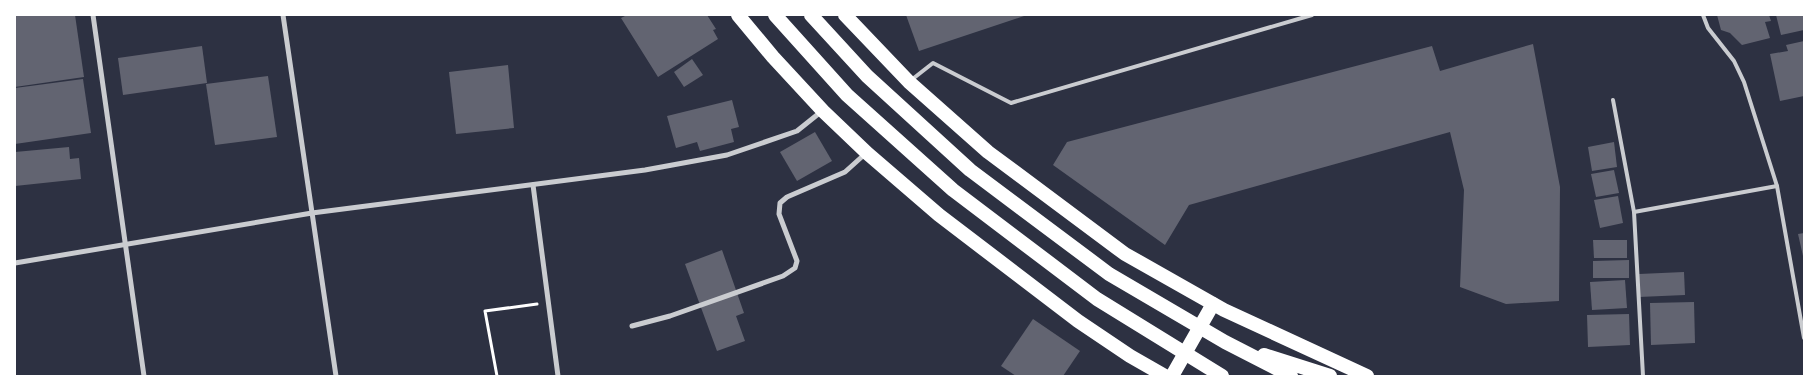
<svg xmlns="http://www.w3.org/2000/svg" width="1819" height="391" font-family="'PT Sans',sans-serif">
	<style>
		.building { fill: #626471 }
		.lines { fill: none; stroke-linecap: round; stroke-linejoin: round }
		.path { stroke: #fff; stroke-width: 3 }
		.service { stroke: #caccd0; stroke-width: 4 }
		.minor { stroke: #caccd0; stroke-width: 5 }
		.trunk { stroke: #fff; stroke-width: 14 }
	</style>
	<rect width="100%" height="100%" fill="#2d3142"/>
	<g class="building">
		<path d="M15 15H75L84 77 15 87Z"/>
		<path d="M627 15H707L716 29 713 30 718 39 658 77 621 18Z"/>
		<path d="M906 15H1027L919 51Z"/>
		<path d="M1717 15H1769L1771 21 1765 22 1770 38 1742 45 1730 33 1721 30Z"/>
		<path d="M1776 15H1804V30L1781 35Z"/>
		<path d="M1804 41V96L1780 101 1770 54 1788 51 1786 45Z"/>
		<path d="M1533 44 1560 187 1559 301 1506 304 1460 287 1464 190 1450 132 1189 205 1165 245 1053 165 1067 142 1432 46 1440 71Z"/>
		<path d="M202 46 207 83 123 95 118 58Z"/>
		<path d="M692 59 703 75 684 87 674 72Z"/>
		<path d="M508 65 514 128 456 134 449 72Z"/>
		<path d="M268 76 277 137 215 145 206 84Z"/>
		<path d="M83 79 91 133 15 144V88Z"/>
		<path d="M732 100 739 127 731 129 734 142 700 151 697 142 676 148 667 116Z"/>
		<path d="M815 132 832 161 797 181 780 152Z"/>
		<path d="M1614 142 1617 167 1592 171 1588 147Z"/>
		<path d="M69 147 70 159 79 158 81 179 15 186V152Z"/>
		<path d="M1614 170 1619 193 1596 197 1591 174Z"/>
		<path d="M1618 196 1623 223 1600 228 1594 200Z"/>
		<path d="M1804 233V256H1803L1798 234Z"/>
		<path d="M1593 240H1627V258H1594Z"/>
		<path d="M722 250 744 313 736 316 745 341 717 351 685 264Z"/>
		<path d="M1629 260V278H1593V261Z"/>
		<path d="M1684 272 1685 295 1639 297V274Z"/>
		<path d="M1625 280 1627 308 1592 310 1590 282Z"/>
		<path d="M1694 302 1695 343 1651 345 1650 303Z"/>
		<path d="M1629 314 1630 345 1588 347 1587 315Z"/>
		<path d="M1033 319 1080 351 1063 376H1016L1001 366Z"/>
	</g>
	<g class="lines">
		<path class="path" d="M497 376 485 311 537 304"/>
		<g class="service">
			<path d="M1703 15 1708 28 1734 61 1744 82 1777 186 1804 338"/>
			<path d="M910 81 933 63 1011 103 1312 15"/>
			<path d="M1613 100 1634 212 1643 376"/>
			<path d="M1634 212 1777 186"/>
		</g>
		<g class="minor">
			<path d="M93 15 144 376"/>
			<path d="M283 15 336 376"/>
			<path d="M533 185 558 376"/>
			<path d="M15 263 312 213 645 170 727 155 797 131 822 111"/>
			<path d="M632 326 670 316 783 276 795 268 797 261 779 214 780 203 787 197 845 172 865 154"/>
		</g>
		<g class="trunk">
			<path d="M738 15 773 57 823 111 867 153 939 215 1078 321 1130 356 1165 376"/>
			<path d="M775 15 847 95 953 190 1097 299 1222 376"/>
			<path d="M811 15 867 76 970 170 1109 274 1225 342 1291 376"/>
			<path d="M845 15 909 82 988 152 1125 254 1224 310 1367 376"/>
			<path d="M1264 355 1330 376"/>
			<path d="M1172 376 1213 304"/>
		</g>
	</g>
	<rect width="1819" height="391" fill="none" stroke="#ffffff" stroke-width="32"/>
</svg>
